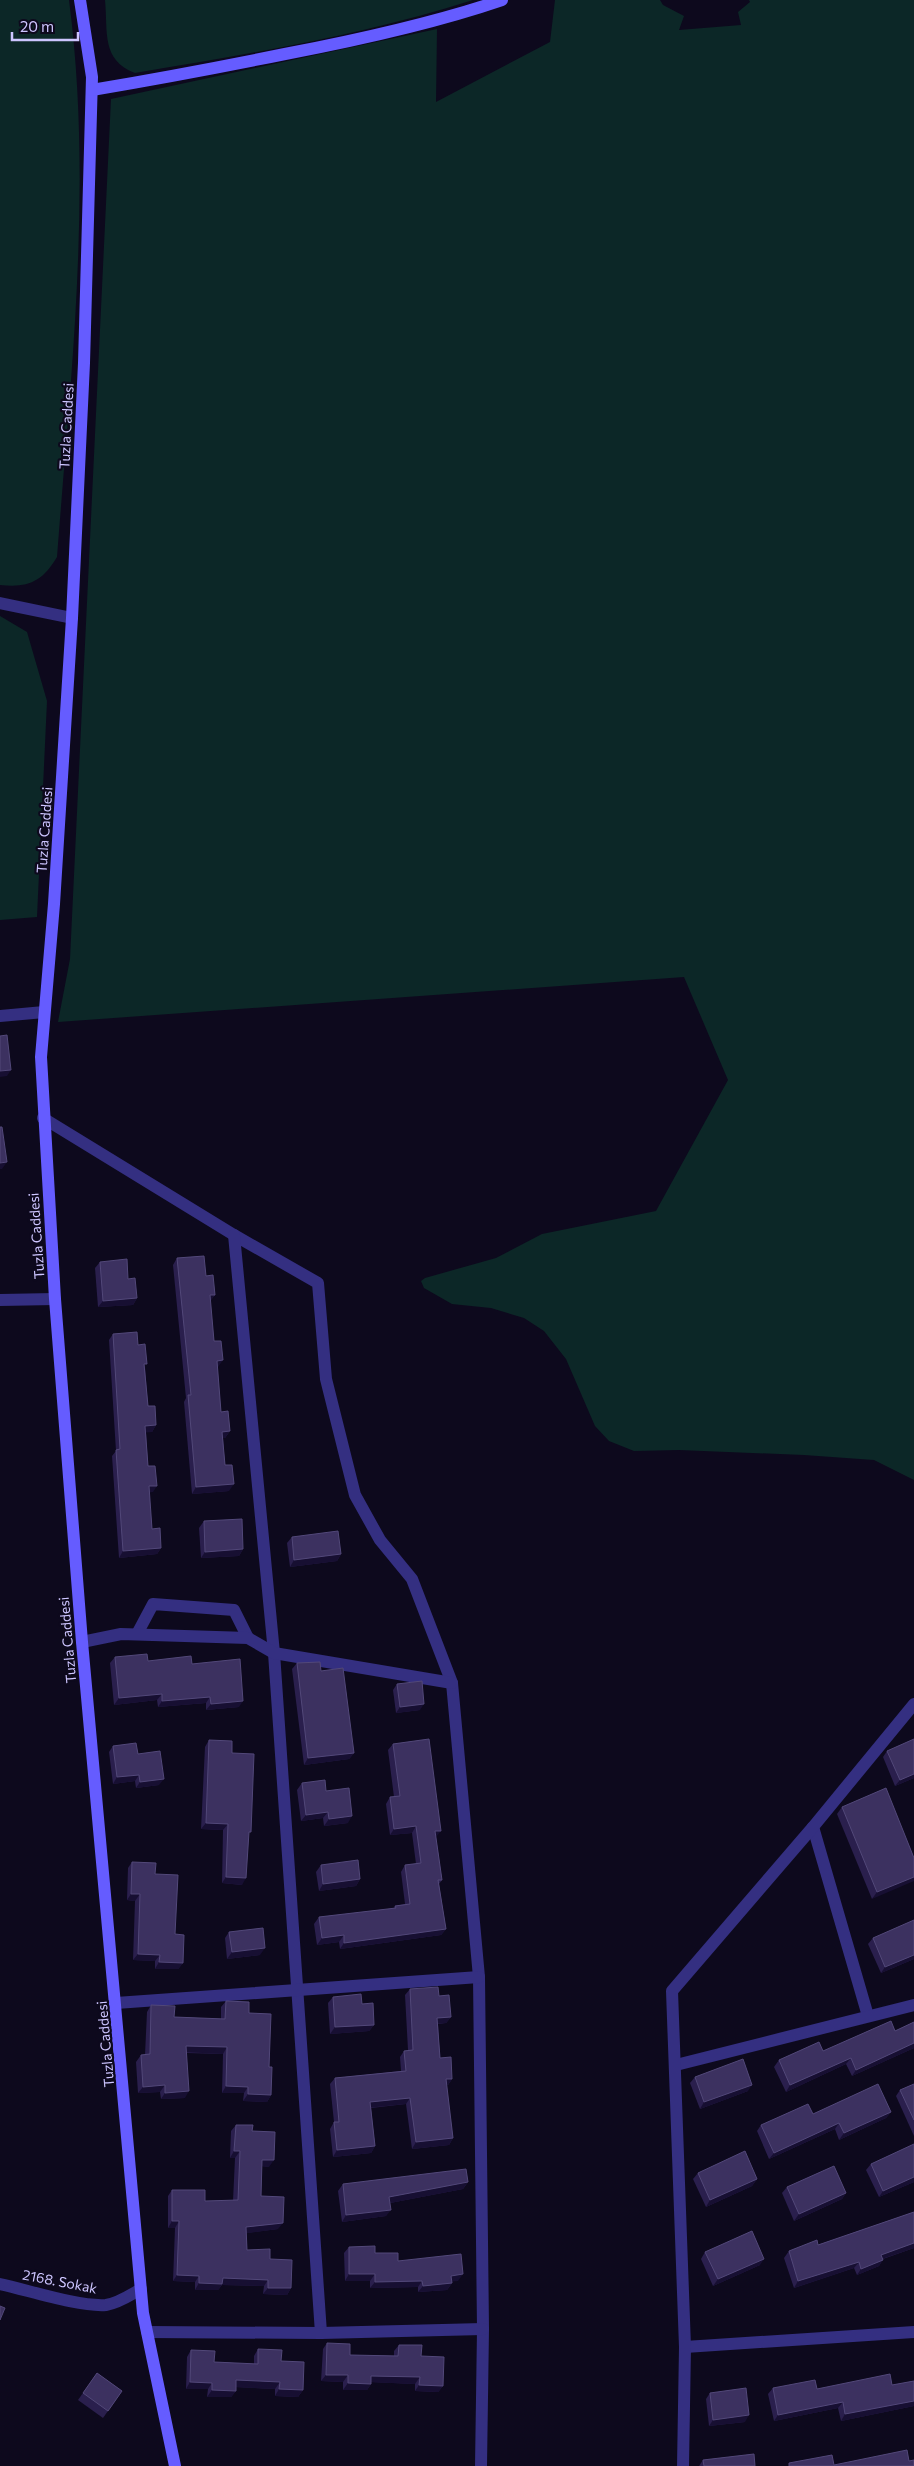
<svg xmlns="http://www.w3.org/2000/svg" width="914" height="2466" font-family="Commissioner,sans-serif">
	<style>
		.green { fill: #0c2727 }
		.lines { fill: none; stroke-linecap: round; stroke-linejoin: round }
		.street { stroke: #342f81; stroke-width: 12 }
		.secondary { stroke: #655cff; stroke-width: 12 }
		.wall { fill: #2a1f4d }
		.shaded-wall { fill: #170f32 }
		.building { fill: #3c3160; stroke: #524879 }
		.labels { text-anchor: middle; dominant-baseline: central; stroke-width: 4.5; stroke-linejoin: round; paint-order: stroke }
		.street-label { font-size: 14px; fill: #cdc5ff; stroke: #0d091d }
	</style>
	<rect width="100%" height="100%" fill="#0d091d"/>
	<g class="green">
		<path d="M0 0H69C93 184 71 373 57 557 42 582 28 588 0 585Z"/>
		<path d="M105 0H473C363 35 249 54 135 73 101 60 108 32 105 0Z"/>
		<path d="M555 0H660L663 5 684 16 679 30 741 25 738 12 750 2 749 0H914V1480L874 1460 804 1455 679 1450 634 1451 609 1441 595 1426 566 1359 544 1331 524 1318 491 1308 452 1304 424 1288 421 1281 425 1278 496 1258 542 1234 656 1211 728 1080 684 977 58 1022 70 959 111 99 437 29 436 102 550 42Z"/>
		<path d="M0 616 27 632 47 701 37 917 0 920Z"/>
	</g>
	<g class="lines">
		<g class="street">
			<path d="M0 603 72 618"/>
			<path d="M0 1016 44 1012"/>
			<path d="M43 1118 234 1235 318 1283 326 1379 355 1495 380 1540 412 1579 452 1683 479 1977 483 2329 481 2466"/>
			<path d="M234 1235 274 1653 321 2333"/>
			<path d="M0 1300 55 1299"/>
			<path d="M137 1634 153 1604 234 1610 248 1638"/>
			<path d="M82 1642 121 1634 248 1638 274 1653 452 1683"/>
			<path d="M813 1827 868 2016"/>
			<path d="M116 2003 479 1977"/>
			<path d="M676 2065 914 2005"/>
			<path d="M0 2284C28 2290 79 2307 106 2305 119 2303 130 2295 141 2289"/>
			<path d="M147 2332 321 2333 483 2329"/>
			<path d="M685 2347 914 2332"/>
			<path d="M683 2466 685 2347 672 1991 813 1827 914 1704"/>
		</g>
		<g class="secondary">
			<path d="M80 0 92 77 84 363 72 618 54 904 41 1057 55 1299 82 1642 143 2313 175 2466"/>
			<path d="M92 90C157 79 221 67 285 54 358 40 432 24 502 0"/>
		</g>
	</g>
	<g class="wall">
		<path d="M177 1258 206 1276 215 1295 210 1301 214 1341 218 1367H217L221 1412 230 1431 225 1438H223L225 1465 229 1491 192 1494 184 1402 186 1398 173 1265Z"/>
		<path d="M100 1262 128 1279 137 1298 133 1305 98 1307 95 1268Z"/>
		<path d="M113 1334 138 1345 145 1367 148 1406 156 1425 152 1432H146L148 1466 153 1492H149L152 1529 161 1548 157 1554 119 1558 112 1456 116 1451 109 1340Z"/>
		<path d="M204 1521 243 1549 239 1556 201 1558 199 1528Z"/>
		<path d="M292 1537 341 1554 337 1561 290 1567 287 1543Z"/>
		<path d="M115 1657 148 1661 192 1664 239 1707 206 1710V1703L158 1707 157 1700 114 1705 110 1663Z"/>
		<path d="M297 1663 354 1753 349 1759 304 1765 292 1669Z"/>
		<path d="M397 1684 420 1710 396 1713 393 1690Z"/>
		<path d="M209 1740 232 1753 248 1836 242 1885 222 1883 223 1830 201 1829 205 1747Z"/>
		<path d="M393 1744 436 1837 442 1880 439 1884 446 1929 441 1935 340 1949 339 1942 317 1945 314 1924 319 1917 393 1909 395 1906 405 1904 401 1872 405 1865 416 1864 412 1833 390 1835 386 1804 390 1797H394L388 1750Z"/>
		<path d="M113 1746 138 1754 159 1785 136 1788 135 1781 113 1784 109 1752Z"/>
		<path d="M887 1751 914 1778 895 1786 883 1757Z"/>
		<path d="M302 1783 326 1791 348 1823 324 1826 323 1818 301 1821 297 1790Z"/>
		<path d="M842 1807 914 1858 872 1899 837 1814Z"/>
		<path d="M132 1862 155 1874 183 1963 178 1969H155V1961L133 1960 135 1901 127 1900 128 1868Z"/>
		<path d="M321 1865 360 1879 356 1886 319 1891 316 1872Z"/>
		<path d="M229 1932 260 1955 227 1959 225 1938Z"/>
		<path d="M873 1938 914 1959 881 1973 868 1944Z"/>
		<path d="M410 1989 439 1996 451 2017 446 2023 438 2024 440 2058 452 2079 448 2085H446L453 2138 449 2145 412 2149 406 2104 371 2108 375 2146 371 2153 333 2157 330 2129 334 2122 330 2084 335 2078 401 2071 400 2057 404 2051 408 2050 405 1995Z"/>
		<path d="M333 1997 362 2004 374 2025 369 2031 330 2034 328 2003Z"/>
		<path d="M226 2001 249 2013 269 2067 271 2095 267 2102 243 2101 244 2093H222L223 2054 187 2053 185 2098 161 2099 160 2092 138 2093 136 2062 141 2055H145L147 2012 151 2005 174 2017 221 2019V2007Z"/>
		<path d="M914 2022V2048L852 2076 846 2064 786 2092 774 2067 779 2060 823 2051 895 2031Z"/>
		<path d="M695 2077 748 2091 700 2109 690 2083Z"/>
		<path d="M914 2084V2136L896 2096 900 2090Z"/>
		<path d="M891 2112 886 2118 839 2140 835 2129 769 2159 757 2131 761 2125Z"/>
		<path d="M236 2125 252 2131 269 2167 262 2166 261 2196 278 2229 246 2233 247 2250 270 2259 291 2288 287 2295 263 2294 264 2286 222 2285 218 2290H195V2282L173 2281 175 2228H168V2196L172 2190 205 2201H233L235 2158H230L231 2131Z"/>
		<path d="M871 2164 914 2182 879 2197 866 2170Z"/>
		<path d="M698 2173 757 2179 752 2186 706 2207 693 2179Z"/>
		<path d="M468 2182 463 2189 390 2203 386 2216 342 2222 338 2191 343 2184Z"/>
		<path d="M787 2187 846 2193 842 2199 794 2221 782 2193Z"/>
		<path d="M914 2212V2248L883 2259 879 2266 857 2275 854 2268 794 2288 784 2258 789 2251 818 2245Z"/>
		<path d="M349 2247 375 2253 458 2281H452V2283L447 2290 418 2292V2287L370 2288V2281H345L344 2253Z"/>
		<path d="M705 2252 760 2265 713 2286 701 2259Z"/>
		<path d="M327 2343 350 2355 394 2356V2351L399 2345 421 2356 443 2386 438 2392 415 2391V2384L371 2382V2384L367 2390H343V2382L321 2381 323 2349Z"/>
		<path d="M258 2349 281 2361 303 2390 298 2397 275 2396V2389L236 2387V2391L231 2397H207L208 2389H186L187 2357 191 2350 214 2362 254 2364V2356Z"/>
		<path d="M97 2373 122 2391 103 2418 78 2400Z"/>
		<path d="M914 2381V2406L841 2421 838 2408 774 2421 768 2394 773 2388 817 2389 892 2385Z"/>
		<path d="M710 2393 745 2422 709 2426 706 2399Z"/>
		<path d="M703 2460 755 2466H699Z"/>
	</g>
	<g class="shaded-wall">
		<path d="M11 1070 7 1076 0 1077V1071Z"/>
		<path d="M7 1162 2 1169H0V1163Z"/>
		<path d="M210 1295H215L210 1301Z"/>
		<path d="M137 1298 133 1305 98 1307 103 1301Z"/>
		<path d="M223 1360 218 1367H212L217 1361Z"/>
		<path d="M156 1425 152 1432 141 1433 145 1426Z"/>
		<path d="M230 1431 225 1438H218L222 1432Z"/>
		<path d="M234 1484 229 1491 192 1494 196 1487Z"/>
		<path d="M149 1486H157L153 1492 144 1493Z"/>
		<path d="M161 1548 157 1554 119 1558 123 1551Z"/>
		<path d="M243 1549 239 1556 201 1558 205 1552Z"/>
		<path d="M341 1554 337 1561 290 1567 294 1560Z"/>
		<path d="M162 1694 157 1700 114 1705 119 1698Z"/>
		<path d="M210 1697 206 1703 158 1707 162 1701Z"/>
		<path d="M243 1701 239 1707 206 1710 211 1704Z"/>
		<path d="M424 1704 420 1710 396 1713 400 1707Z"/>
		<path d="M354 1753 349 1759 304 1765 308 1758Z"/>
		<path d="M914 1774V1778L895 1786 900 1780Z"/>
		<path d="M139 1775 135 1781 113 1784 117 1777Z"/>
		<path d="M164 1779 159 1785 136 1788 140 1782Z"/>
		<path d="M328 1812 323 1818 301 1821 306 1815Z"/>
		<path d="M352 1816 348 1823 324 1826 329 1819Z"/>
		<path d="M206 1823 228 1824 223 1830 201 1829Z"/>
		<path d="M416 1826 412 1833 390 1835 394 1829Z"/>
		<path d="M435 1831H441L436 1837Z"/>
		<path d="M226 1877 246 1878 242 1885 222 1883Z"/>
		<path d="M914 1877V1881L872 1899 877 1892Z"/>
		<path d="M360 1879 356 1886 319 1891 323 1884Z"/>
		<path d="M131 1894H140L135 1901 127 1900Z"/>
		<path d="M446 1929 441 1935 340 1949 344 1943Z"/>
		<path d="M344 1935 339 1942 317 1945 322 1938Z"/>
		<path d="M265 1948 260 1955 227 1959 232 1952Z"/>
		<path d="M138 1954 160 1955 155 1961 133 1960Z"/>
		<path d="M914 1955V1959L881 1973 885 1967Z"/>
		<path d="M159 1962 183 1963 178 1969H155Z"/>
		<path d="M451 2017 446 2023 433 2024 437 2018Z"/>
		<path d="M374 2025 369 2031 330 2034 335 2027Z"/>
		<path d="M914 2043V2048L852 2076 856 2070Z"/>
		<path d="M186 2046 227 2047 223 2054 182 2052Z"/>
		<path d="M851 2058 846 2064 786 2092 790 2085Z"/>
		<path d="M446 2079H452L448 2085 441 2086Z"/>
		<path d="M165 2085 160 2092 138 2093 143 2087Z"/>
		<path d="M752 2085 748 2091 700 2109 704 2102Z"/>
		<path d="M226 2086 248 2087 244 2093H222Z"/>
		<path d="M189 2091 185 2098 161 2099 165 2093Z"/>
		<path d="M248 2094 271 2095 267 2102 243 2101Z"/>
		<path d="M410 2098 406 2104 366 2108 370 2102Z"/>
		<path d="M891 2112 886 2118 839 2140 844 2133Z"/>
		<path d="M839 2123 835 2129 769 2159 774 2153Z"/>
		<path d="M453 2138 449 2145 412 2149 416 2142Z"/>
		<path d="M375 2146 371 2153 333 2157 337 2150Z"/>
		<path d="M234 2151H240L235 2158H230Z"/>
		<path d="M262 2160H274L269 2167 258 2166Z"/>
		<path d="M914 2177V2182L879 2197 883 2191Z"/>
		<path d="M757 2179 752 2186 706 2207 710 2200Z"/>
		<path d="M468 2182 463 2189 385 2204 389 2197Z"/>
		<path d="M846 2193 842 2199 794 2221 799 2214Z"/>
		<path d="M391 2210 386 2216 342 2222 346 2215Z"/>
		<path d="M172 2221H179L175 2228H168Z"/>
		<path d="M283 2223 278 2229 241 2234 246 2227Z"/>
		<path d="M914 2243V2248L876 2261 881 2255Z"/>
		<path d="M764 2259 760 2265 713 2286 718 2279Z"/>
		<path d="M883 2260 879 2266 857 2275 861 2269Z"/>
		<path d="M859 2262 854 2268 794 2288 798 2281Z"/>
		<path d="M349 2274H375L370 2281H345Z"/>
		<path d="M463 2274 458 2281 447 2282 451 2276Z"/>
		<path d="M177 2275 199 2276 195 2282 173 2281Z"/>
		<path d="M223 2278 268 2280 264 2286 222 2285 218 2290H195L199 2283Z"/>
		<path d="M422 2281 418 2287 370 2288 375 2282Z"/>
		<path d="M452 2283 447 2290 418 2292 423 2286Z"/>
		<path d="M268 2288H291L287 2295 263 2294Z"/>
		<path d="M326 2375H348L343 2382 321 2381Z"/>
		<path d="M371 2376 420 2377 415 2384 367 2382Z"/>
		<path d="M236 2380 280 2382 275 2389 232 2387Z"/>
		<path d="M190 2382 212 2383 208 2389H186Z"/>
		<path d="M348 2383 371 2384 367 2390H343Z"/>
		<path d="M419 2385 443 2386 438 2392 415 2391Z"/>
		<path d="M279 2389 303 2390 298 2397 275 2396Z"/>
		<path d="M212 2390 236 2391 231 2397H207Z"/>
		<path d="M914 2401V2406L841 2421 845 2414Z"/>
		<path d="M843 2402 838 2408 774 2421 778 2415Z"/>
		<path d="M749 2415 745 2422 709 2426 713 2420Z"/>
	</g>
	<g class="building">
		<path d="M7 1035 11 1070 0 1071V1036Z"/>
		<path d="M0 1127H2L7 1162 0 1163Z"/>
		<path d="M204 1256 206 1276 213 1275 215 1295H210L214 1341H221L223 1360 217 1361 221 1412 228 1411 230 1431 222 1432 225 1465H232L234 1484 196 1487 188 1395H191L177 1258Z"/>
		<path d="M127 1259 128 1279 135 1278 137 1298 103 1301 100 1262Z"/>
		<path d="M137 1332 138 1345 145 1344 147 1364H144L148 1406H155L156 1425 145 1426 148 1466H155L157 1486H149L152 1529 160 1528 161 1548 123 1551 116 1450 120 1449 113 1334Z"/>
		<path d="M242 1519 243 1549 205 1552 204 1521Z"/>
		<path d="M338 1531 341 1554 294 1560 292 1537Z"/>
		<path d="M147 1654 148 1661 191 1656 192 1664 240 1659 243 1701 211 1704 210 1697 162 1701V1694L119 1698 115 1657Z"/>
		<path d="M320 1662 321 1671 343 1668 354 1753 308 1758 297 1663Z"/>
		<path d="M422 1681 424 1704 400 1707 397 1684Z"/>
		<path d="M429 1739 441 1831H435L442 1880H438L446 1929 344 1943V1935L322 1938 319 1917 396 1908 395 1906 410 1904 405 1865 421 1863 416 1826 394 1829 390 1797 400 1796 393 1744Z"/>
		<path d="M914 1739V1774L900 1780 887 1751Z"/>
		<path d="M209 1740 232 1741V1753L254 1754 251 1832H249L246 1878 226 1877 228 1824 206 1823Z"/>
		<path d="M136 1743 138 1754 160 1751 164 1779 140 1782 139 1775 117 1777 113 1746Z"/>
		<path d="M325 1780 326 1791 349 1788 352 1816 329 1819 328 1812 306 1815 302 1783Z"/>
		<path d="M886 1788 914 1858V1877L877 1892 842 1807Z"/>
		<path d="M358 1860 360 1879 323 1884 321 1865Z"/>
		<path d="M132 1862 156 1863 155 1874 178 1875 175 1934 184 1935 183 1963 159 1962 160 1955 138 1954 140 1894H131Z"/>
		<path d="M914 1920V1955L885 1967 873 1938Z"/>
		<path d="M263 1928 265 1948 232 1952 229 1932Z"/>
		<path d="M438 1987 439 1996 449 1995 451 2017 437 2018 440 2058 451 2057 452 2079H446L453 2138 416 2142 410 2098 370 2102 375 2146 337 2150 334 2122H339L335 2078 406 2071 404 2051 413 2050 410 1989Z"/>
		<path d="M361 1994 362 2004 373 2003 374 2025 335 2027 333 1997Z"/>
		<path d="M226 2001 249 2002V2013L271 2014 269 2067H272L271 2095 248 2094V2087L226 2086 227 2047 186 2046 189 2091 165 2093V2085L143 2087 141 2055 150 2054 151 2005 175 2006 174 2017 225 2019Z"/>
		<path d="M891 2021 895 2031 914 2022V2043L856 2070 851 2058 790 2085 779 2060 819 2042 823 2051Z"/>
		<path d="M743 2059 752 2085 704 2102 695 2077Z"/>
		<path d="M878 2084 891 2112 844 2133 839 2123 774 2153 761 2125 808 2104 813 2114Z"/>
		<path d="M914 2084V2120L900 2090Z"/>
		<path d="M236 2125H253L252 2131 275 2132 274 2160H262L261 2196 284 2197 283 2223 246 2227 247 2250 270 2249V2259L292 2260 291 2288H268V2280L223 2278 222 2284 199 2283V2276L177 2275 179 2221H172V2190H205V2201L238 2200 240 2151H234Z"/>
		<path d="M914 2144V2177L883 2191 871 2164Z"/>
		<path d="M745 2151 757 2179 710 2200 698 2173Z"/>
		<path d="M834 2166 846 2193 799 2214 787 2187Z"/>
		<path d="M466 2169 468 2182 389 2197 391 2210 346 2215 343 2184Z"/>
		<path d="M914 2212V2243L881 2255 883 2260 861 2269 859 2262 798 2281 789 2251 817 2240 818 2245Z"/>
		<path d="M752 2231 764 2259 718 2279 705 2252Z"/>
		<path d="M375 2246V2253H398V2261L461 2254 463 2274 451 2276 452 2283 423 2286 422 2281 375 2282V2274H349V2247Z"/>
		<path d="M0 2306 5 2308 0 2320Z"/>
		<path d="M327 2343 350 2344V2355L398 2356 399 2345H422L421 2356 444 2357 443 2386 419 2385 420 2377 371 2376V2384L348 2383V2375H326Z"/>
		<path d="M258 2349 282 2350 281 2361 304 2362 303 2390 279 2389 280 2382 236 2380V2391L212 2390V2383L190 2382 191 2350 215 2351 214 2362 258 2364Z"/>
		<path d="M97 2373 122 2391 108 2411 83 2393Z"/>
		<path d="M890 2374 892 2385 914 2381V2401L845 2414 843 2402 778 2415 773 2388 815 2380 817 2389Z"/>
		<path d="M746 2388 749 2415 713 2420 710 2393Z"/>
		<path d="M907 2450 909 2461 914 2460V2466H789V2463L832 2455 834 2465Z"/>
		<path d="M754 2454 755 2466H704L703 2460Z"/>
	</g>
	<g class="labels">
		<g class="street-label">
			<text transform="translate(66 426) rotate(-87)">Tuzla Caddesi</text>
			<text transform="translate(44 830) rotate(-86)">Tuzla Caddesi</text>
			<text transform="translate(36 1236) rotate(-94)">Tuzla Caddesi</text>
			<text transform="translate(67 1640) rotate(-95)">Tuzla Caddesi</text>
			<text transform="translate(105 2044) rotate(-95)">Tuzla Caddesi</text>
			<text transform="translate(60 2281) rotate(11)">2168. Sokak</text>
		</g>
	</g>
	<path d="M12 32v8h66v-8" fill="none" stroke="#cdc5ff" stroke-width="2.5"/>
	<text x="20" y="32" font-size="15" fill="#cdc5ff" stroke="#0d091d" stroke-width="4" paint-order="stroke">20 m</text>
</svg>
